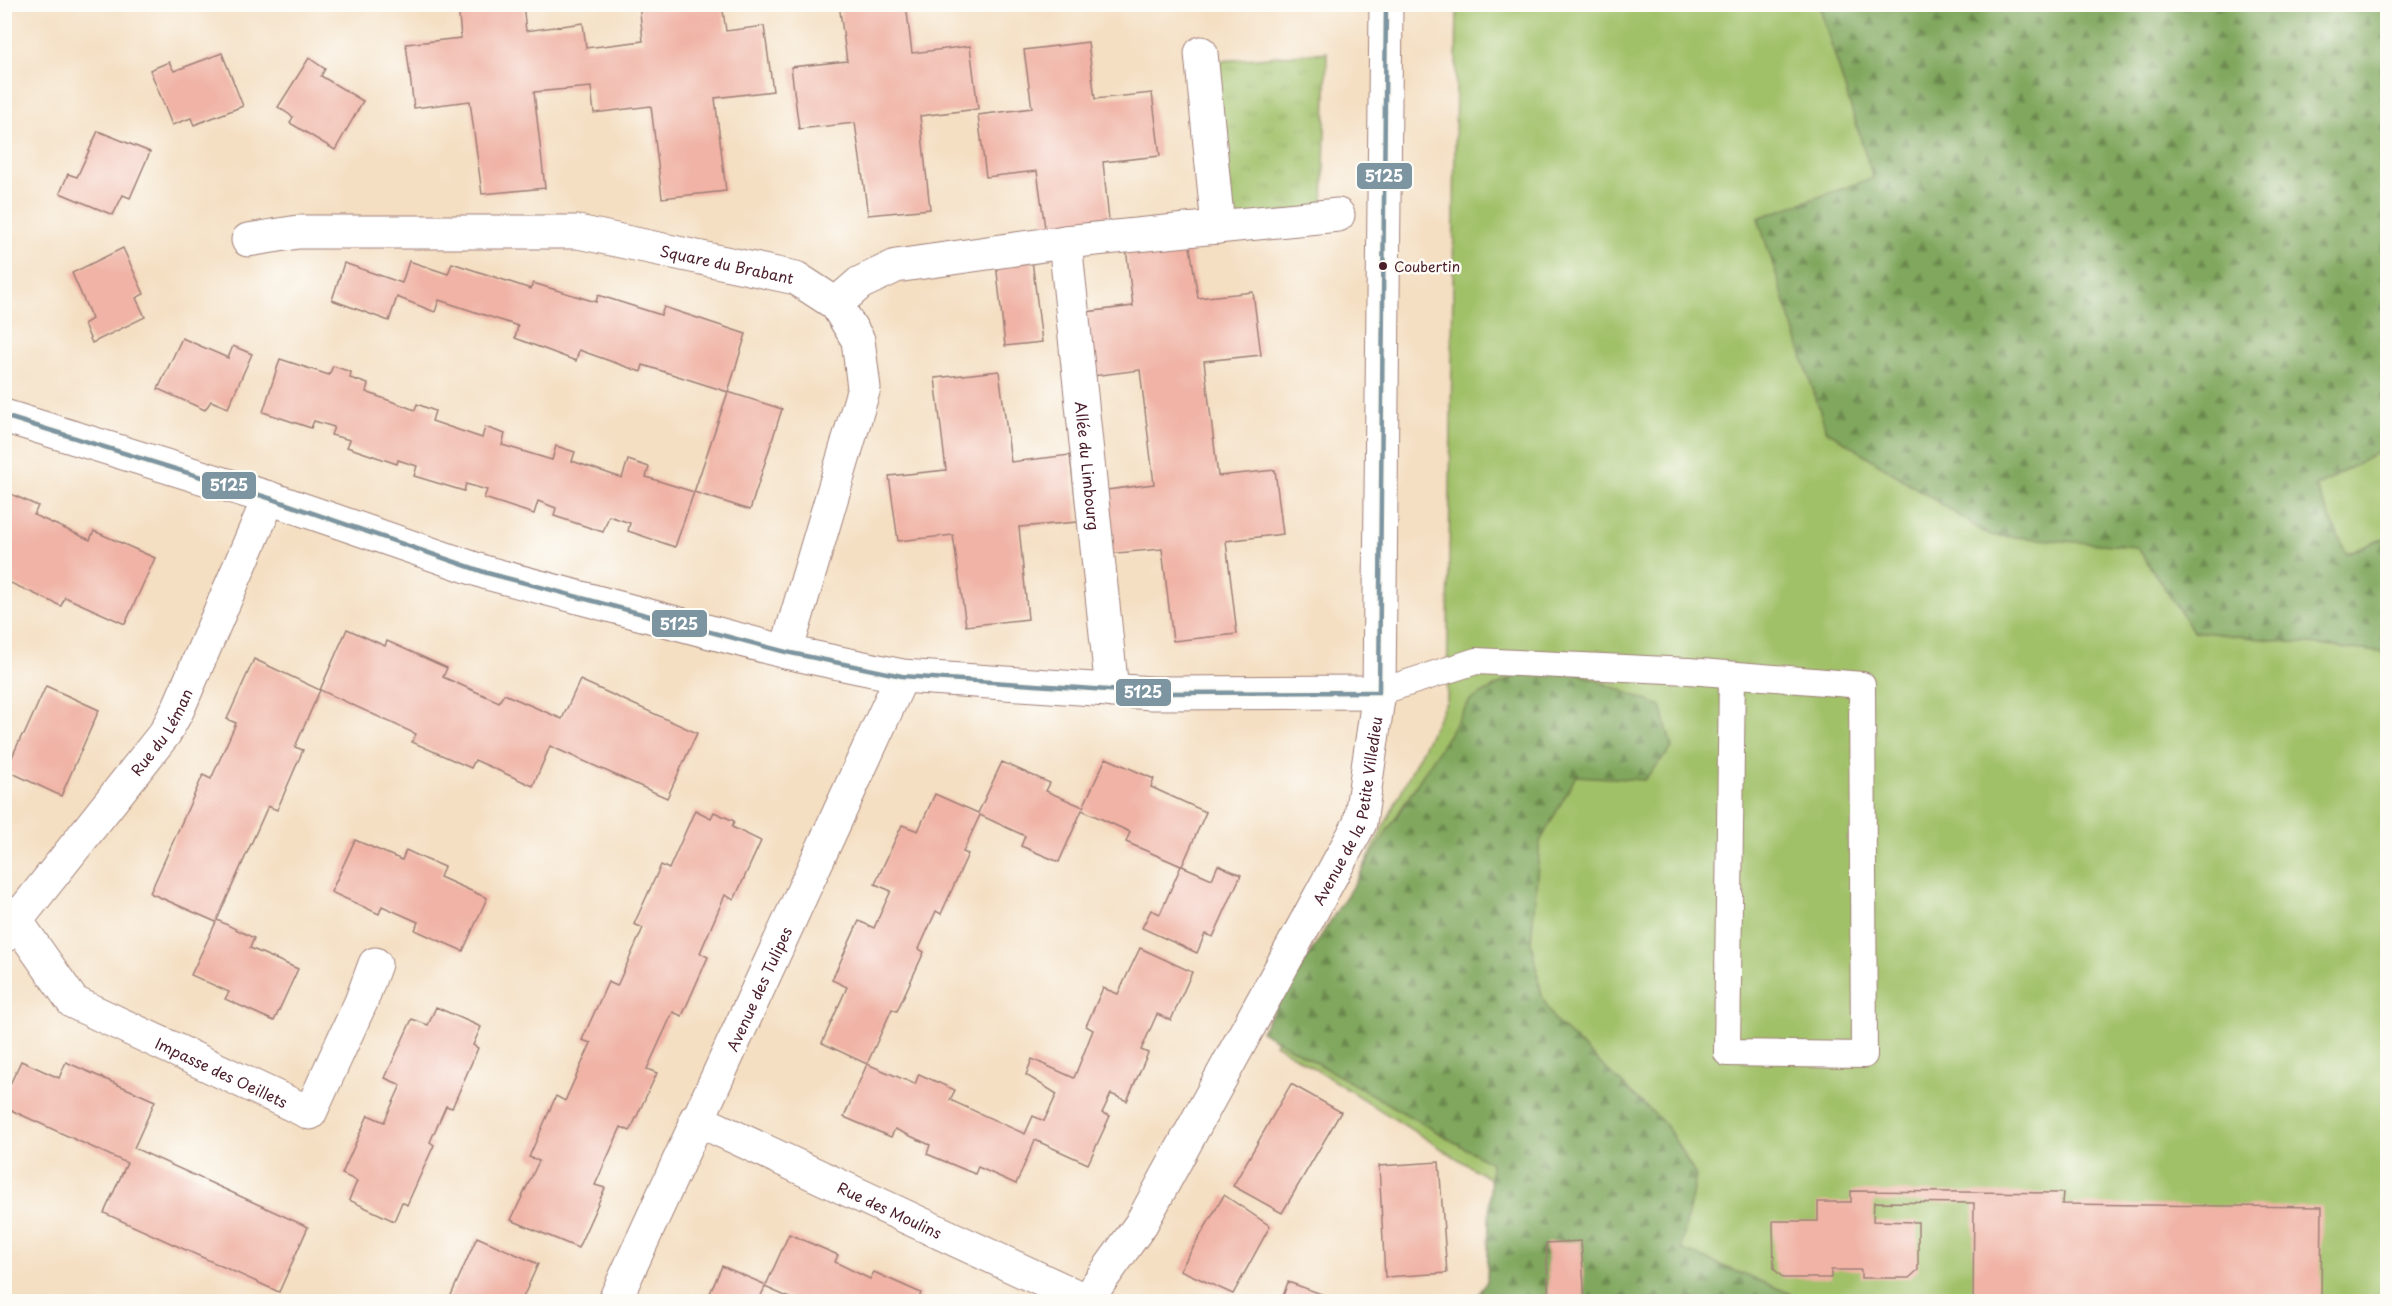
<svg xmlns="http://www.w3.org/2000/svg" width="2392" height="1306" font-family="'Playpen Sans',sans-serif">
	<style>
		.grass { fill: #a1c169; stroke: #76704a; stroke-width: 1.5 }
		.forest { fill: url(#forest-firs); stroke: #656344; stroke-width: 1.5 }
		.park { fill: url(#park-tufts); stroke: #76704a; stroke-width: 1.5 }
		.building { fill: #f0b3a5 }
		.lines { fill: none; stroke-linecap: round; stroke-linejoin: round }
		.lane-casing { stroke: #9f7f77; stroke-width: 28 }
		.street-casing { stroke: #9f7f77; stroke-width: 35 }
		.lane { stroke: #fff; stroke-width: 26 }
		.street { stroke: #fff; stroke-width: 33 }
		.bus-1-casing { stroke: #fdfcf7; stroke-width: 9 }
		.bus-1 { stroke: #7d95a0; stroke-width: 4.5 }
		.bus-dot { fill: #4a1f2b; stroke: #fdfcf7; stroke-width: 2 }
		.labels { text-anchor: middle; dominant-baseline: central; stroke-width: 5; stroke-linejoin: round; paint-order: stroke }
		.bus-label { font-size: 14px; fill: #4a1f2b; stroke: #fdfcf7; text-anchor: start }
		.street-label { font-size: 15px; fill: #4a1f2b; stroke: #fdfcf7 }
		.line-badge { stroke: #fdfcf7; stroke-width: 2 }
		.badge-label { font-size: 16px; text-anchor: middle; font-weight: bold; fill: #fff }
	</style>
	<defs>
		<pattern id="forest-firs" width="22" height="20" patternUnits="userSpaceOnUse" patternTransform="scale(1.5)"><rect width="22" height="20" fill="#80a75d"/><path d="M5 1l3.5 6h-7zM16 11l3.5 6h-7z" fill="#6b874d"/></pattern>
		<pattern id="park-tufts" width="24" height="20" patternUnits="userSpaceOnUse" patternTransform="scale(1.5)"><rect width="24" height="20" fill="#a1c169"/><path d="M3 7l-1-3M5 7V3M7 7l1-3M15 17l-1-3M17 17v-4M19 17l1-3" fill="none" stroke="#8ca55b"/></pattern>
	</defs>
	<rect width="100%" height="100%" fill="#fdfcf7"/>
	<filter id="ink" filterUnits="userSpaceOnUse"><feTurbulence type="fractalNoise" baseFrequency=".0167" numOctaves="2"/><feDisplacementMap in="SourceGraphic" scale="12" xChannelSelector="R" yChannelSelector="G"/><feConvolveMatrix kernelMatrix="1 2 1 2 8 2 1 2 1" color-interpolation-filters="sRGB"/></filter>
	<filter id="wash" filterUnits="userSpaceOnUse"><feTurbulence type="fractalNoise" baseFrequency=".008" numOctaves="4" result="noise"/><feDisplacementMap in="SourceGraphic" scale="24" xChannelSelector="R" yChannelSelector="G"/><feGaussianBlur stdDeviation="1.35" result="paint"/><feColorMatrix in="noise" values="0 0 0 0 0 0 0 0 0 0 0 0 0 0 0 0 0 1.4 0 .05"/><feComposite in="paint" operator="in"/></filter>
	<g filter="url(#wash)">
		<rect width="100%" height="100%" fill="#f4dfc3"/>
		<path class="grass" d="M1457 5H2387V1301H1505L1555 1220 1275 1044 1447 700Z"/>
		<g class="forest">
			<path d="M1819 5H2387V447L2316 487 2347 554 2387 537V653L2193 631 2137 547 1989 535 1826 430 1758 218 1873 178Z"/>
			<path d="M1545 660 1661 706 1672 748 1644 780 1576 776 1540 842 1531 942 1542 996 1555 1021 1666 1125 1696 1176 1681 1249 1804 1299 1931 1301H1475L1487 1281 1491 1163 1261 1031 1470 700Z"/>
		</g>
		<path class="park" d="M1327 52 1323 208 1231 218 1210 62Z"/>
		<g id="blocks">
			<g class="building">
				<path d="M458 4H523L526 31 583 23 586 48 643 41 639 4H722L726 31 764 26 773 91 715 98 726 191 662 198 651 106 594 113 591 87 534 92 545 188 482 194 470 101 414 108 406 44 461 38Z"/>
				<path d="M839 4H906L912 53 970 46 978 109 920 116 930 209 868 215 855 123 799 129 791 67 847 61Z"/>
				<path d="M1088 42 1095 99 1152 93 1160 156 1103 162 1109 221 1045 228 1037 171 986 177 978 115 1032 108 1024 50Z"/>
				<path d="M222 53 243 106 194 125 191 118 172 125 150 70 169 62 174 71Z"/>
				<path d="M309 58 325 69 321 76 363 101 335 150 290 123 293 117 278 107Z"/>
				<path d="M98 131 150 152 130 198 123 195 113 215 60 193 68 174 77 177Z"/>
				<path d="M1189 240 1198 298 1253 292 1261 355 1204 361 1218 476 1275 470 1283 534 1226 541 1237 634 1173 641 1162 549 1106 554 1099 491 1154 484 1140 370 1085 377 1078 313 1133 306 1126 248Z"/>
				<path d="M123 248 144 294 136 298 145 317 92 343 84 324 92 319 72 273Z"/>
				<path d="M1032 260 1042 342 1005 346 996 263Z"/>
				<path d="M409 261 448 274 452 263 531 289 533 283 596 302 598 295 661 315 664 307 746 334 728 392 643 365 641 372 579 350 576 361 515 338 518 326 439 300 435 312 397 297 389 321 332 300 344 263 402 283Z"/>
				<path d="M182 338 228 358 233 346 252 354 228 408 211 401 205 410 158 389Z"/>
				<path d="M280 359 329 375 333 366 351 372 350 378 368 384 366 392 415 410 417 404 435 411 432 421 482 438 485 427 505 434 502 445 552 460 556 446 575 452 572 461 622 478 628 460 649 467 646 477 694 492 728 392 782 409 750 510 694 492 675 547 628 531 630 523 609 516 603 532 554 516 556 508 538 501 534 514 484 498 487 490 466 484 464 491 414 476 417 466 398 460 397 464 347 447 350 440 331 435 334 427 314 421 311 428 263 412Z"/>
				<path d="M999 371 1011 462 1070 455 1078 522 1019 527 1028 619 966 626 953 535 898 541 889 476 946 470 935 378Z"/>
				<path d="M4 491 38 506 34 515 90 540 94 531 155 558 125 624 65 597 61 606 4 580 8 571 4 570Z"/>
				<path d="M347 629 385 646 387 641 447 668 443 677 499 702 504 694 562 719 580 680 697 733 667 798 550 746 533 786 475 760 471 768 412 742 416 734 320 690Z"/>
				<path d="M254 659 320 690 295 747 303 750 277 810 268 806 217 920 254 938 250 948 298 969 274 1021 225 999 229 992 191 975 216 922 150 893 203 775 211 779 236 723 227 719Z"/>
				<path d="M46 686 99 710 61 796 8 771 4 778V769L6 770 22 735H24Z"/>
				<path d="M1106 758 1154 779 1151 787 1206 812 1182 866 1212 879 1218 865 1241 875 1213 937 1205 934 1197 953 1142 928 1151 910 1160 914 1181 866 1126 842 1130 832 1082 810 1059 862 1021 846 1025 836 980 815 963 852 968 854 941 914 936 911 919 949 924 952 897 1011 892 1009 867 1064 822 1043 847 987 832 980 859 921 874 928 882 910 891 891 875 884 902 825 918 831 935 794 978 813 1002 762 1050 783 1046 791 1083 807Z"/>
				<path d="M695 810 711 818 714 812 734 821 732 827 761 841 734 900 725 895 700 953 708 957 682 1016 673 1012 647 1069 657 1073 630 1131 621 1127 595 1185 605 1188 578 1248 511 1220 539 1161 529 1157 556 1096 565 1101 591 1043 582 1040 608 982 617 986 643 928 634 924 661 865 669 869Z"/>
				<path d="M355 840 402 860 406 850 425 859 444 867 440 877 487 898 463 951 415 930 418 922 382 906 379 914 331 892Z"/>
				<path d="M1140 948 1192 972 1171 1020 1157 1014 1141 1050 1148 1053 1127 1101 1111 1094 1102 1113 1110 1116 1088 1164 1035 1140 1016 1184 978 1167 975 1174 927 1154 930 1145 895 1129 891 1137 844 1117 867 1064 915 1084 919 1074 955 1090 950 1100 1025 1134 1033 1116 1044 1121 1057 1094 1026 1075 1032 1059 1074 1078 1093 1030 1086 1026 1103 988 1118 994Z"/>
				<path d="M436 1007 481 1027 473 1045 478 1048 452 1108 446 1106 430 1142 434 1145 407 1205 402 1202 394 1221 349 1200 357 1181 342 1174 368 1115 384 1122 401 1085 385 1078 412 1019 428 1025Z"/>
				<path d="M21 1061 59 1078 66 1062 155 1101 134 1148 308 1227 279 1292 104 1213 127 1163 4 1107V1097Z"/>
				<path d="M1291 1084 1341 1112 1282 1213 1233 1186Z"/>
				<path d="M1439 1162 1447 1273 1385 1277 1379 1166Z"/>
				<path d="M1851 1191 2063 1193 2062 1204 2322 1207 2321 1302H1973L1974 1203 1874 1202 1873 1221 1918 1222V1270L1909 1278H1861V1270H1831V1278H1783L1774 1269 1773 1221H1818V1202H1851Z"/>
				<path d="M1224 1195 1270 1226 1233 1294 1180 1270Z"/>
				<path d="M789 1234 838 1255 835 1262 870 1279 874 1272 921 1293 918 1302H799L765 1287 758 1302H706L722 1266 766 1285Z"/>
				<path d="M477 1237 538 1264 521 1302H448Z"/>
				<path d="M1581 1241 1585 1302H1549L1546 1243Z"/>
				<path d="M1288 1282 1341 1301V1302H1281Z"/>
			</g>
		</g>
	</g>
	<g filter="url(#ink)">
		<use href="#blocks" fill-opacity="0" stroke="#9f7f77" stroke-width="1.5"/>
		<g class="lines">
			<g class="lane-casing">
				<path id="lane" d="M1379 692 1476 661 1689 671 1862 685 1864 1055 1727 1053 1732 675"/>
			</g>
			<g class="street-casing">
				<g id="street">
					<path d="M1201 53 1218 227"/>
					<path id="s1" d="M248 240 298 232H578L796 278 836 304 858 340 864 388 786 652"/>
					<path id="s2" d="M1065 242 1112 691"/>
					<path d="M836 304 860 283 896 266 1065 242 1338 215"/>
					<path d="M4 416 269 498 487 573 786 652 902 676 1152 693 1379 692"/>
					<path id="s3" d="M4 911 17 922 73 1002 310 1113 361 1002 375 964"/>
					<path id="s4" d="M4 936 165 733 178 709 269 498"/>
					<path id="s5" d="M696 1119 1089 1302"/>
					<path id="s6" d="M614 1302 902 676"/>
					<path id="s7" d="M1085 1302 1141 1224 1360 823 1379 692 1386 4"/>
				</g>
			</g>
			<use href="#lane" class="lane"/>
			<use href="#street" class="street"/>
			<g class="bus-1-casing">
				<g id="bus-1">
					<path d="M4 416 269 498 487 573 786 652 902 676 1152 693 1379 692"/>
					<path d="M1379 692 1386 4"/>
				</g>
			</g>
			<use href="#bus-1" class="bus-1"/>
		</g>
	</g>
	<circle class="bus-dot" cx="1383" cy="266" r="5"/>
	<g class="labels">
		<g class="bus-label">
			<text x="1394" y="266">Coubertin</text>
		</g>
		<g class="street-label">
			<text stroke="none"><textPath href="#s1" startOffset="483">Square du Brabant</textPath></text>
			<text stroke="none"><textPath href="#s2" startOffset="225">Allée du Limbourg</textPath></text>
			<text stroke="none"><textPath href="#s4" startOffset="258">Rue du Léman</textPath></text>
			<text stroke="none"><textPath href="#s7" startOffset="561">Avenue de la Petite Villedieu</textPath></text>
			<text stroke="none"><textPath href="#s6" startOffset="345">Avenue des Tulipes</textPath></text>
			<text stroke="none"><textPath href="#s3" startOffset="279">Impasse des Oeillets</textPath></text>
			<text stroke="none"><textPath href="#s5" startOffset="214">Rue des Moulins</textPath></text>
		</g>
	</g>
	<g class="line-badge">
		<rect x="1356" y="162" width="57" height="28" rx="6" fill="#7d95a0"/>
		<rect x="201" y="471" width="56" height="29" rx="6" fill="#7d95a0"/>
		<rect x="651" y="609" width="57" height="29" rx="6" fill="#7d95a0"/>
		<rect x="1115" y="678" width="57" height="29" rx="6" fill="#7d95a0"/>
	</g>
	<g class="badge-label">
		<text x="1384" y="182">5125</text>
		<text x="229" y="491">5125</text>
		<text x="679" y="630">5125</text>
		<text x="1143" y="698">5125</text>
	</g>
	<rect width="2392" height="1306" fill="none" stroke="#fdfcf7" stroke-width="24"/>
</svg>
